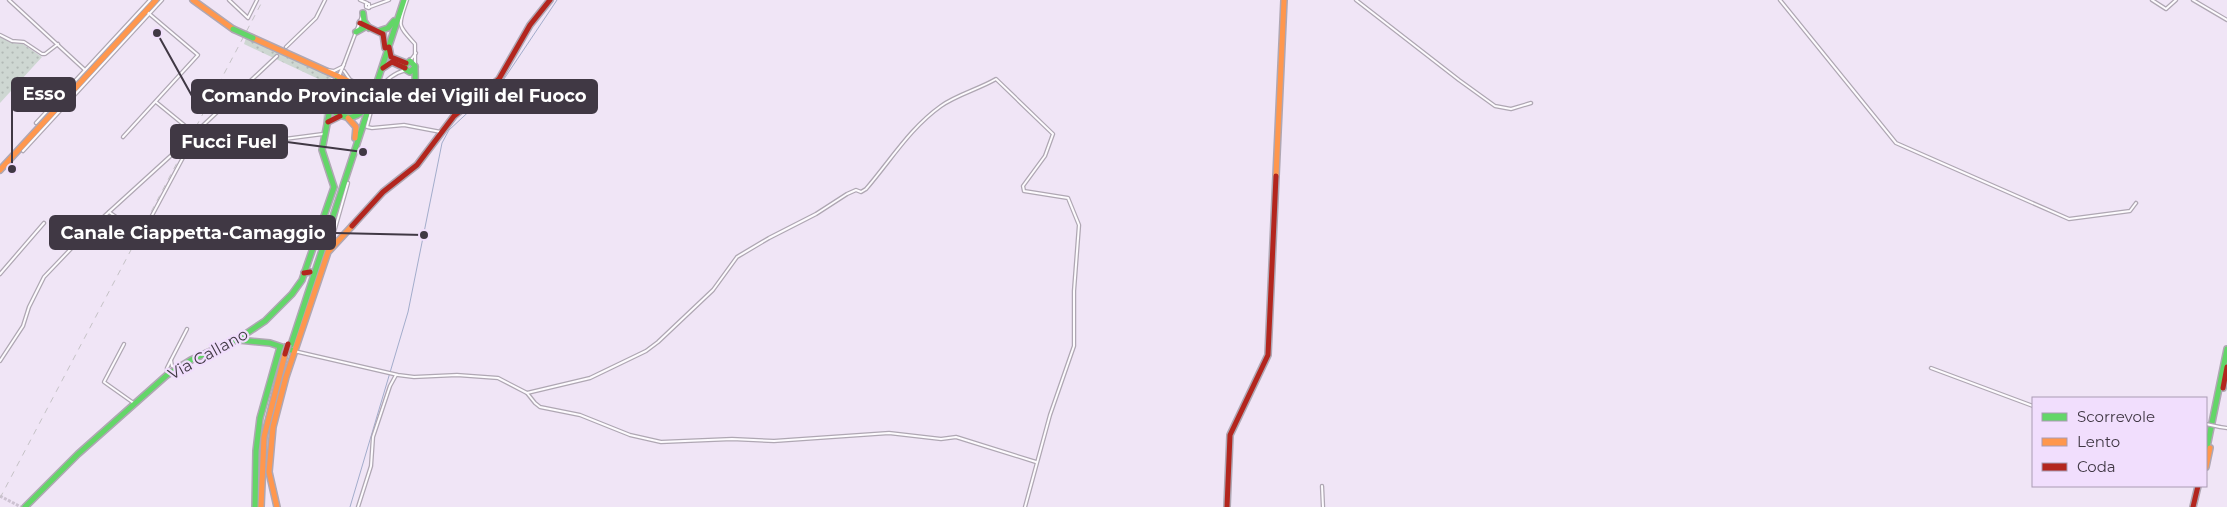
<svg xmlns="http://www.w3.org/2000/svg" width="2227" height="507" font-family="Montserrat,sans-serif">
	<style>
		.grass { fill: url(#grass-dots) }
		.lines { fill: none; stroke-linecap: round; stroke-linejoin: round }
		.stream { stroke: #a2accb; stroke-width: 1 }
		.street-tunnel { stroke: #cdc2d2; stroke-width: 2; stroke-dasharray: 2 1; stroke-linecap: butt }
		.secondary-tunnel { stroke: #cdc2d2; stroke-width: 3; stroke-dasharray: 3 1.5; stroke-linecap: butt }
		.street-casing { stroke: #afa7b3; stroke-width: 4.5 }
		.fast-casing { stroke: #afa7b3; stroke-width: 8 }
		.slow-casing { stroke: #afa7b3; stroke-width: 8 }
		.jam-casing { stroke: #afa7b3; stroke-width: 8 }
		.street { stroke: #fdfbfe; stroke-width: 2 }
		.fast { stroke: #63d668; stroke-width: 5 }
		.slow { stroke: #ff974d; stroke-width: 5 }
		.jam { stroke: #b3261e; stroke-width: 5 }
		.rail { stroke: #c5c2c6; stroke-width: 1; stroke-dasharray: 6 6; stroke-linecap: butt }
		.street-bridge-casing { stroke: #afa7b3; stroke-width: 4.5; stroke-linecap: butt }
		.fast-bridge-casing { stroke: #afa7b3; stroke-width: 8; stroke-linecap: butt }
		.slow-bridge-casing { stroke: #afa7b3; stroke-width: 8; stroke-linecap: butt }
		.jam-bridge-casing { stroke: #afa7b3; stroke-width: 8; stroke-linecap: butt }
		.street-bridge { stroke: #fdfbfe; stroke-width: 2 }
		.fast-bridge { stroke: #63d668; stroke-width: 5 }
		.slow-bridge { stroke: #ff974d; stroke-width: 5 }
		.jam-bridge { stroke: #b3261e; stroke-width: 5 }
		.labels { text-anchor: middle; dominant-baseline: central; stroke-width: 4.5; stroke-linejoin: round; paint-order: stroke }
		.street-label { font-size: 16px; fill: #403844; stroke: #f1defd }
		.leader { fill: none; stroke: #403844; stroke-width: 2 }
		.callout-dot { fill: #403844; stroke: #f1defd; stroke-width: 2 }
		.callout { fill: #403844; stroke: #403844; stroke-width: 2 }
		.callout-label { font-size: 18px; text-anchor: middle; font-weight: bold; fill: #fff }
	</style>
	<defs>
		<pattern id="grass-dots" width="8" height="8" patternUnits="userSpaceOnUse" patternTransform="scale(1.25)"><rect width="8" height="8" fill="#ced7d2"/><path d="M2 2h.1M6 6h.1" fill="none" stroke="#b2b9b6" stroke-width="1.8" stroke-linecap="round"/></pattern>
	</defs>
	<rect width="100%" height="100%" fill="#f0e5f6"/>
	<g class="grass">
		<path d="M0 37 13 43 23 44 42 57 0 103Z"/>
		<path d="M246 38 329 75 334 84 325 127 323 120 327 83 244 44Z"/>
	</g>
	<g class="lines">
		<path class="stream" d="M350 507 408 312 442 143 449 130 504 79 557 0"/>
		<path class="street-tunnel" d="M277 56 286 47"/>
		<path class="secondary-tunnel" d="M0 496 21 507"/>
		<g class="street-casing">
			<g id="street">
				<path d="M9 0 85 70"/>
				<path d="M229 0 248 18 257 0"/>
				<path d="M360 0 367 3"/>
				<path d="M407 0C398 27 397 24 415 44V66"/>
				<path d="M1356 0 1459 80 1495 106 1511 109 1531 103"/>
				<path d="M1780 0 1896 143 2069 219 2130 211 2136 203"/>
				<path d="M2152 0 2166 9 2176 0"/>
				<path d="M2193 0 2227 20"/>
				<path d="M366 4H369V8L366 7Z"/>
				<path d="M370 7 389 0"/>
				<path d="M0 35 12 41 24 42 42 54H45L58 44"/>
				<path d="M286 47 316 18 325 0"/>
				<path d="M410 61 416 53"/>
				<path d="M327 70 334 71 342 67"/>
				<path d="M406 70C378 77 373 103 367 127L372 128 404 125 441 132"/>
				<path d="M344 71 351 81"/>
				<path d="M339 75 344 64"/>
				<path d="M339 77 362 16"/>
				<path d="M36 123 150 0"/>
				<path d="M123 137 198 55 146 11"/>
				<path d="M23 151 162 0"/>
				<path d="M186 152 196 132 277 56"/>
				<path d="M109 212 135 230"/>
				<path d="M141 236 186 152 323 134"/>
				<path d="M329 250 348 183"/>
				<path d="M0 274 44 223"/>
				<path d="M124 344 104 382 135 404"/>
				<path d="M294 351 398 375 414 377 457 375 498 378 527 393 535 403 540 407 580 415 630 435 661 442 732 439 774 441 889 433 941 439 956 437 1036 462"/>
				<path d="M171 360 187 329"/>
				<path d="M0 361 23 326 29 307 44 277 87 232 176 151 189 129 156 102"/>
				<path d="M1931 368 2033 406"/>
				<path d="M167 375V368L171 360 172 366 177 368"/>
				<path d="M527 393 590 378 646 351 658 342 713 290 737 257 769 238 816 214 847 194 856 190 861 192 866 189C891 160 910 128 941 106 956 95 979 89 996 79L1053 134 1045 156 1023 186 1024 191 1068 198 1079 225 1074 291V346L1050 415 1025 507"/>
				<path d="M2220 427 2227 428"/>
				<path d="M1322 486 1323 507"/>
				<path d="M358 507 371 466 373 437 390 386 396 375"/>
			</g>
		</g>
		<g class="fast-casing">
			<g id="fast">
				<path d="M363 13 364 21 369 28"/>
				<path d="M379 31 388 28 394 21"/>
				<path d="M356 32 365 27"/>
				<path d="M336 89 350 83"/>
				<path d="M379 95 400 104 409 102C417 91 415 79 415 66L410 61 405 65V69L410 72 415 67"/>
				<path d="M332 103 336 113C347 119 355 119 364 110"/>
				<path d="M239 340 270 343 294 351"/>
				<path d="M291 345 404 0"/>
				<path d="M2206 452 2227 349"/>
				<path d="M25 507 78 454 167 375 191 360 238 339 265 321 292 294 302 280 334 187 322 150 335 83 339 77"/>
				<path d="M255 507 256 451 260 418 280 347"/>
			</g>
		</g>
		<g class="slow-casing">
			<g id="slow">
				<path d="M193 0 233 29"/>
				<path d="M253 38 366 89"/>
				<path d="M348 118 356 127 355 138"/>
				<path d="M0 170 156 0"/>
				<path d="M1276 176 1284 0"/>
				<path d="M2206 467 2210 448"/>
				<path d="M261 507 264 437 285 354"/>
				<path d="M277 507 269 472 273 427 286 377 328 252 352 226"/>
			</g>
		</g>
		<g class="jam-casing">
			<g id="jam">
				<path d="M360 23 383 34 385 48"/>
				<path d="M389 47 391 57 406 63"/>
				<path d="M383 68 392 62 405 68"/>
				<path d="M328 122 340 116"/>
				<path d="M352 226 383 192 417 165 454 116 499 79 530 25 550 0"/>
				<path d="M304 273 310 272"/>
				<path d="M2223 388 2227 367"/>
				<path d="M1227 507 1230 435 1268 355 1276 176"/>
				<path d="M2193 507 2198 486"/>
			</g>
		</g>
		<use href="#street" class="street"/>
		<use href="#fast" class="fast"/>
		<use href="#slow" class="slow"/>
		<use href="#jam" class="jam"/>
		<path class="rail" d="M0 498 263 0"/>
		<g class="street-bridge-casing">
			<path id="street-bridge" d="M2206 424 2220 427"/>
		</g>
		<g class="fast-bridge-casing">
			<path id="fast-bridge" d="M233 29 253 38"/>
		</g>
		<g class="slow-bridge-casing">
			<path id="slow-bridge" d="M366 89 379 95"/>
		</g>
		<g class="jam-bridge-casing">
			<path id="jam-bridge" d="M285 354 288 344"/>
		</g>
		<use href="#street-bridge" class="street-bridge"/>
		<use href="#fast-bridge" class="fast-bridge"/>
		<use href="#slow-bridge" class="slow-bridge"/>
		<use href="#jam-bridge" class="jam-bridge"/>
	</g>
	<g class="labels">
		<g class="street-label">
			<text transform="translate(208 354) rotate(-29)">Via Callano</text>
		</g>
	</g>
	<path class="leader" d="M12 169L12 94M157 33L192 96M363 152L287 142M424 235L335 233"/>
	<g class="callout-dot">
		<circle cx="12" cy="169" r="5"/>
		<circle cx="157" cy="33" r="5"/>
		<circle cx="363" cy="152" r="5"/>
		<circle cx="424" cy="235" r="5"/>
	</g>
	<g class="callout">
		<rect x="12" y="78" width="63" height="33" rx="5"/>
		<rect x="192" y="80" width="405" height="33" rx="5"/>
		<rect x="171" y="125" width="116" height="33" rx="5"/>
		<rect x="50" y="216" width="285" height="33" rx="5"/>
	</g>
	<g class="callout-label">
		<text x="44" y="100">Esso</text>
		<text x="394" y="102">Comando Provinciale dei Vigili del Fuoco</text>
		<text x="229" y="148">Fucci Fuel</text>
		<text x="193" y="239">Canale Ciappetta-Camaggio</text>
	</g>
	<rect x="2032" y="397" width="175" height="90" fill="#f1defd" stroke="#aa9cb3"/>
	<rect x="2042" y="413" width="25" height="8" fill="#63d668" stroke="#aa9cb3"/>
	<text x="2077" y="422" font-size="15" fill="#403844">Scorrevole</text>
	<rect x="2042" y="438" width="25" height="8" fill="#ff974d" stroke="#aa9cb3"/>
	<text x="2077" y="447" font-size="15" fill="#403844">Lento</text>
	<rect x="2042" y="463" width="25" height="8" fill="#b3261e" stroke="#aa9cb3"/>
	<text x="2077" y="472" font-size="15" fill="#403844">Coda</text>
</svg>
